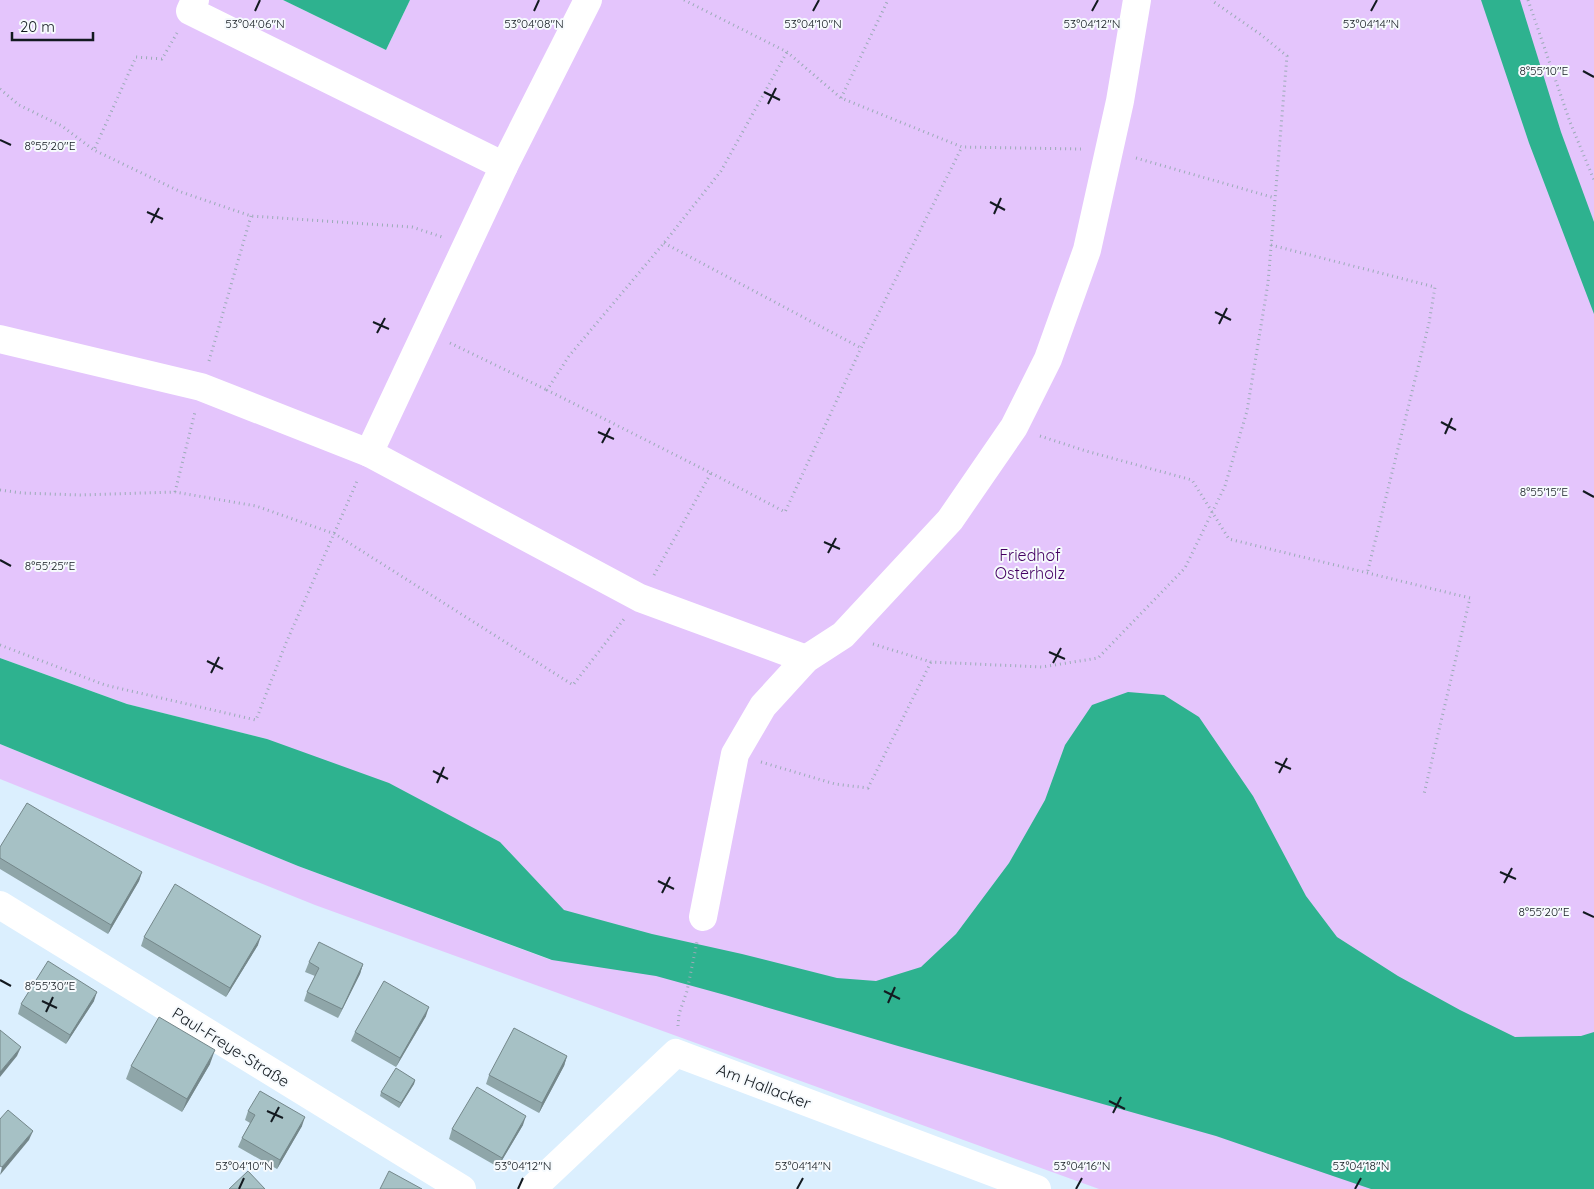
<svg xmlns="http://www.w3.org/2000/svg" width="1594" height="1189" font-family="Quicksand,sans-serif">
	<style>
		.green { fill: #e4c5fc }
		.water { fill: #2eb28f }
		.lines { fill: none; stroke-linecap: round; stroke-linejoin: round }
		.path { stroke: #9babb7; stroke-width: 3; stroke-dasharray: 1 4; stroke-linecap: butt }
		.minor { stroke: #fff; stroke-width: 28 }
		.wall { fill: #8fa6a9 }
		.shaded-wall { fill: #74878a }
		.building { fill: #a6c1c5; stroke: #74878a }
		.ticks { fill: none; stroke: #131a20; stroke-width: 2 }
		.labels { text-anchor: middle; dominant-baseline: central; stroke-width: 4; stroke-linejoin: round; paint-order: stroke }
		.park-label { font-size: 16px; fill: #440063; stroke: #f6fafd }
		.street-label { font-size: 16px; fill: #131a20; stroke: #f6fafd }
		.ticks-label { font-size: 12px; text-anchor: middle; fill: #131a20; stroke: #f6fafd; stroke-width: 4; stroke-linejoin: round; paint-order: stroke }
	</style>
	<rect width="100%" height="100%" fill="#dbeffe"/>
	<path class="green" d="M0 0H283L386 50 410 0H1594V1189H1099L315 905 0 779V744L298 866 551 960 267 739 127 704 0 658Z"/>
	<g class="water">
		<path d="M283 0H410L386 50Z"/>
		<path d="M1481 0H1520L1561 132 1594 222V314L1529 143Z"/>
		<path d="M0 658 127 704 267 739 389 783 500 842 564 910 652 934 742 954 837 978 876 981 921 967 956 934 1009 863 1045 800 1065 745 1092 705 1128 692 1164 695 1199 717 1253 796 1306 896 1337 937 1398 976 1460 1010 1515 1037 1581 1036 1594 1032V1189H1371L1216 1136 898 1046 725 995 656 976 552 960 298 866 0 744Z"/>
	</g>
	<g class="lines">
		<g class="path">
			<path d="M684 0 787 52 841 98 962 147 1081 149"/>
			<path d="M1528 0 1570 122 1594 180"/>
			<path d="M177 33 162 59 136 57 94 150 181 192 251 216 412 227 442 237"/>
			<path d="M0 89 19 105 62 126 94 150"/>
			<path d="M841 98 888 0"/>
			<path d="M1136 158 1275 198"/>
			<path d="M664 243 861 348"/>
			<path d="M1271 245 1435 287 1429 323 1367 574"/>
			<path d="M450 343 547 390"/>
			<path d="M209 361 251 216"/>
			<path d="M1040 436 1086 451 1192 480 1229 539 1470 598 1424 794"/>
			<path d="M711 473 785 512 861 348 962 147"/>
			<path d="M0 490 22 493 80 495 175 492 256 506 335 534 573 685 624 619"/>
			<path d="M175 492 195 412"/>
			<path d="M654 575 711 473 547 390 569 356 664 243 721 171 787 52"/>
			<path d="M873 644 931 662 1042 667 1098 658 1185 568 1225 486 1247 411 1268 283 1287 56 1260 34 1211 0"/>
			<path d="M0 645 105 685 256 720 286 643 358 479"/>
			<path d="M761 762 835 784 868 788 931 662"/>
			<path d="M678 1026 679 1014 687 991 697 942"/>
		</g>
		<g class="minor">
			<path d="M195 0 190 11 504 166"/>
			<path d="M0 339 201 387 369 453 640 598 806 659"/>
			<path d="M369 453 504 166 588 0"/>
			<path d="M0 905 462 1189"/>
			<path d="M703 917 735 754 763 706 806 659 843 635 950 520 1014 427 1048 359 1087 250 1120 101 1137 0"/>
			<path d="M532 1189 676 1053 1037 1189"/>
		</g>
	</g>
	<g class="wall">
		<path d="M0 847 142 872 139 881 108 934 0 869Z"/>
		<path d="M144 937 258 945 226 997 141 946Z"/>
		<path d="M309 962 363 964 360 974 338 1018 304 1001 307 992 315 976 305 972Z"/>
		<path d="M94 1001 66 1044 18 1014 21 1004Z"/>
		<path d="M426 1016 396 1067 351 1041 355 1032Z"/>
		<path d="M567 1056 564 1066 539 1113 486 1084 489 1075Z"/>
		<path d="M210 1064 182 1112 126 1079 131 1066Z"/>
		<path d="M415 1080 414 1084 399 1108 380 1096 381 1092Z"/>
		<path d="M248 1111 302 1126 277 1169 238 1147 242 1138 250 1123 245 1120Z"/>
		<path d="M523 1125 498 1167 449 1139 452 1129Z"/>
	</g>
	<g class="shaded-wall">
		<path d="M142 872 139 881 108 934 111 925Z"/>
		<path d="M261 936 258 945 226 997 230 988Z"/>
		<path d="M363 964 360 974 338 1018 342 1009Z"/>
		<path d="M97 992 94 1001 66 1044 70 1035Z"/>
		<path d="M429 1007 426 1016 396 1067 400 1058Z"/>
		<path d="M21 1047 17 1056 0 1077V1072Z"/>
		<path d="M215 1050 210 1064 182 1112 187 1099Z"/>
		<path d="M567 1056 564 1066 539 1113 542 1103Z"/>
		<path d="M415 1080 414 1084 399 1108 401 1103Z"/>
		<path d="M526 1116 523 1125 498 1167 502 1158Z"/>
		<path d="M305 1117 302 1126 277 1169 280 1160Z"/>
		<path d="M33 1131 29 1140 0 1175 2 1167Z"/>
	</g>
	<g class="building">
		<path d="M27 803 142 872 111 925 0 858V847Z"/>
		<path d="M175 884 261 936 230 988 144 937Z"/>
		<path d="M319 942 363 964 342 1009 307 992 319 968 309 962Z"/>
		<path d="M48 961 97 992 70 1035 21 1004Z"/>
		<path d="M384 981 429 1007 400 1058 355 1032Z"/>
		<path d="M159 1017 215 1050 187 1099 131 1066Z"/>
		<path d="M514 1028 567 1056 542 1103 489 1075Z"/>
		<path d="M0 1030 21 1047 0 1072Z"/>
		<path d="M396 1068 415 1080 401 1103 381 1092Z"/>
		<path d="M477 1087 526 1116 502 1158 452 1129Z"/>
		<path d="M260 1091 305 1117 280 1160 242 1138 255 1115 248 1111Z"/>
		<path d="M8 1110 33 1131 2 1167 0 1166V1119Z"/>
		<path d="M248 1171 265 1189H229Z"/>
		<path d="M389 1171 422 1189H380Z"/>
	</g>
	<path class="ticks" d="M255 11 260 0M534 11 539 0M813 11 819 0M1092 11 1098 0M1371 11 1377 0M1583 71 1594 77M764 92 780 100M768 104 776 88M0 140 11 145M990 202 1005 210M147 212 163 219M994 214 1001 198M151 223 159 208M1215 312 1231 320M373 322 389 329M1219 324 1227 308M377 333 385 318M1441 422 1456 430M598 432 614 439M1445 434 1452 418M602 443 610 428M1583 491 1594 497M824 542 840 549M828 553 836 538M0 560 11 566M1049 652 1065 659M207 661 223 669M1053 663 1061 648M211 673 219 657M1275 762 1291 769M433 771 448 779M1279 773 1287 758M437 783 444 767M1500 872 1516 879M658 881 674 889M1504 883 1512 868M662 893 670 877M1583 912 1594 917M0 980 11 986M884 991 900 999M42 1001 57 1008M888 1003 895 987M46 1012 53 997M1109 1101 1125 1109M267 1111 283 1118M1113 1113 1121 1097M271 1122 279 1107M239 1189 244 1178M518 1189 523 1178M797 1189 803 1178M1076 1189 1082 1178M1355 1189 1361 1178"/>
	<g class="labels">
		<g class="park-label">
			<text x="1030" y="555">Friedhof<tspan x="1030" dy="18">Osterholz</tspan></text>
		</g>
		<g class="street-label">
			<text transform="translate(231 1047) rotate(32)">Paul-Freye-Straße</text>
			<text transform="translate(764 1086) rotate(21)">Am Hallacker</text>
		</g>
	</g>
	<g class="ticks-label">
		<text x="813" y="28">53°04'10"N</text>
		<text x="1371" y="28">53°04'14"N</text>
		<text x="255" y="28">53°04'06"N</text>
		<text x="534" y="28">53°04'08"N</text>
		<text x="1092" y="28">53°04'12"N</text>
		<text x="1544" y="75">8°55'10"E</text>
		<text x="50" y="150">8°55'20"E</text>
		<text x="1544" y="496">8°55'15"E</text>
		<text x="50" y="570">8°55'25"E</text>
		<text x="1544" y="916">8°55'20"E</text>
		<text x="50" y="990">8°55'30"E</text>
		<text x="244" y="1170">53°04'10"N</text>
		<text x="523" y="1170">53°04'12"N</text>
		<text x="803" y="1170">53°04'14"N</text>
		<text x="1082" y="1170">53°04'16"N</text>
		<text x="1361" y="1170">53°04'18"N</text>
	</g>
	<path d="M12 32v8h81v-8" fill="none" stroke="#131a20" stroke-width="2.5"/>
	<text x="20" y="32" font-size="15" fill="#131a20" stroke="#f6fafd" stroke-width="4" paint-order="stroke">20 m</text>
</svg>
